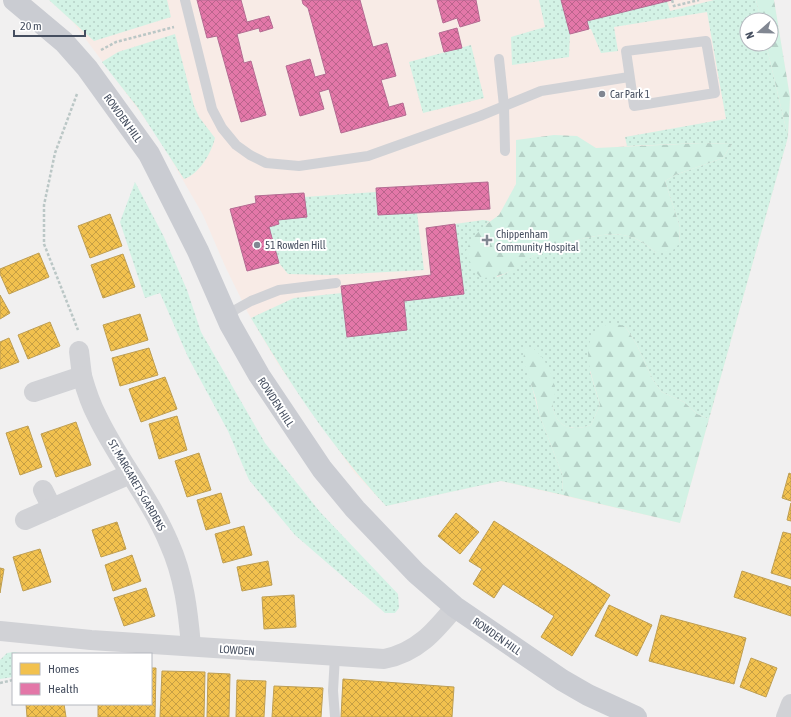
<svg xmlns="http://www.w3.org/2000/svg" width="791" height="717" font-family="'Asap Condensed',sans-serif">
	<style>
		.medical { fill: #f8ebe6; fill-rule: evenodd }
		.grass { fill: url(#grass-dots) }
		.forest { fill: url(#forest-firs) }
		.homes { fill: url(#homes-cross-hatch); stroke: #be9e53 }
		.health { fill: url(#health-cross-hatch); stroke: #b46b92 }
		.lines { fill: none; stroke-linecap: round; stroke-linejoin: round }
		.path { stroke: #bbc7c6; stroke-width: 2.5; stroke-dasharray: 3 2; stroke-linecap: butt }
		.lane { stroke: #d1d2d6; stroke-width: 10 }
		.street { stroke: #d1d2d6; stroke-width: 20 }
		.primary { stroke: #caccd2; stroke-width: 22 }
		.poi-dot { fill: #818792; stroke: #fff; stroke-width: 1.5 }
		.labels { text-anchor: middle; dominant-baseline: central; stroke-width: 4; stroke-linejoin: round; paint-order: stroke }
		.poi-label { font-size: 11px; fill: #454e5f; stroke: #fff; text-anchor: start }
		.street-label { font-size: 11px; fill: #454e5f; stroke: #fff }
	</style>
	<defs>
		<pattern id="grass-dots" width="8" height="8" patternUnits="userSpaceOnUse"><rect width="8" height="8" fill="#d3f2e5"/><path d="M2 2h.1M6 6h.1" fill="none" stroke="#b6d1c7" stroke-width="1.8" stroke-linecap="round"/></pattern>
		<pattern id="forest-firs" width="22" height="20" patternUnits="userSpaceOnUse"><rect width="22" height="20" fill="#d3f2e5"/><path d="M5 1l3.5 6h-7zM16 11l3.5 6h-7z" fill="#b6d1c7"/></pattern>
		<pattern id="homes-cross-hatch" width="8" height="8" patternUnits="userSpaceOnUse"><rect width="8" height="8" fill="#f2c14e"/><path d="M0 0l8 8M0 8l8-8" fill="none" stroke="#c69f44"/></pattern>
		<pattern id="health-cross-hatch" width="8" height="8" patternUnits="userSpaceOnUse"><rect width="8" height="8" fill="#e377a8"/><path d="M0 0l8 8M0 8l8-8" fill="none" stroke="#ba648c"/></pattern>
	</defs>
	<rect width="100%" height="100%" fill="#f1f0f0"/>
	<path class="medical" d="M49 0H774L790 97 788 137 680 523 501 481 386 506 354 472 278 364 248 313 225 266 203 215 157 135 73 22ZM747 20H771V44H747Z"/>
	<g class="grass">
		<path d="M49 0H167L171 17 94 41Z"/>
		<path d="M539 0H561L570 34 569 57 512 65 511 37 545 27Z"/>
		<path d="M714 0H756L761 20H747V44H766L788 137 709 419 697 414 684 402 662 392 653 380 637 345 625 326 590 372 600 405 591 425C574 431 556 429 553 407 552 402 554 394 555 389L531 383 539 414 562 474 563 495 501 481 386 506C333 449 290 384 251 318L294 298 342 293 347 337 407 330 404 301 464 294 455 224 483 220 490 221 484 226 497 277C516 270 527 258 544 250 554 245 566 243 577 240 609 233 630 228 656 253L679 244 680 227 665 181 675 175 723 158 732 144 703 143 627 146 625 137 726 119 707 12 614 27 618 51 601 53 591 29H589L587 21 667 1 670 11Z"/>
		<path d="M175 34 194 106 199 117 215 138C211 154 199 174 184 179L138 108 102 62 118 52Z"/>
		<path d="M471 45 484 98 423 113 409 62Z"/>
		<path d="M135 182 164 237 187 290 201 332 265 443 320 512 398 594 399 608 395 613H385L295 535 249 480 228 431 188 357 160 293 145 298 120 222Z"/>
		<path d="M376 192 378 215 417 213 424 270 330 275 288 274 279 263 269 227 279 224 278 220 304 197Z"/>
		<path d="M14 652 28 654H13V677L0 679V660L7 653Z"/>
	</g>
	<g class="forest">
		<path d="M756 0H774L790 97 788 137 766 44H771V20H761Z"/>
		<path d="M554 135 577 136 596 148 703 143 732 144 723 158 675 175 665 181 680 227 679 244 671 252 656 253C630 228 609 233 577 240 566 243 554 245 544 250 518 263 515 276 481 278L473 269 466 251 471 240 484 226 499 215 516 184V140Z"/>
		<path d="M611 323 625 326 637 345 653 380 662 392 684 402 697 414 709 419 680 523 563 495 562 474 539 414 536 399 523 360 525 349 531 347C543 354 554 375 555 389 556 395 552 402 553 408 557 429 574 431 591 425L600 405C593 376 572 337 611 323Z"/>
	</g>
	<g class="homes">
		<path d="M110 214 122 246 90 258 78 226Z"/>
		<path d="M39 253 49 277 9 294 0 274V269Z"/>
		<path d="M123 254 135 287 103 298 91 265Z"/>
		<path d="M0 295 10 313 0 319Z"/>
		<path d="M140 314 148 340 111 351 103 325Z"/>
		<path d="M50 322 60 346 28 359 18 335Z"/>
		<path d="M9 338 19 362 0 369V342Z"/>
		<path d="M149 348 158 375 120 386 112 358Z"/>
		<path d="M165 377 177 409 141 422 129 389Z"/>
		<path d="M177 416 187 450 159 459 149 424Z"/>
		<path d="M76 422 91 465 56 477 41 434Z"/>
		<path d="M28 426 42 467 20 475 6 433Z"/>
		<path d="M199 453 211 490 187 497 175 461Z"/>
		<path d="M789 473 791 474V501L782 498Z"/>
		<path d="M221 493 230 523 206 530 197 500Z"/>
		<path d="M791 503V521L787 520Z"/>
		<path d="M456 513 479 532 460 554 438 536Z"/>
		<path d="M494 521 610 595 572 656 541 637 554 616 503 584 494 598 473 584 482 569 469 561Z"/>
		<path d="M117 522 126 549 101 557 92 530Z"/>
		<path d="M244 526 252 555 223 563 215 534Z"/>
		<path d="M783 532 791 534V579L771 573Z"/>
		<path d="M40 549 51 582 23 591 13 557Z"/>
		<path d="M132 555 141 581 113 591 105 565Z"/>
		<path d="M268 561 272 585 242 591 237 567Z"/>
		<path d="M0 568 4 569 0 593Z"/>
		<path d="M742 571 791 587V616L734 597Z"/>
		<path d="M146 588 155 616 124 626 114 598Z"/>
		<path d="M294 595 296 627 264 629 262 597Z"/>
		<path d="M609 605 652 625 637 656 595 636Z"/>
		<path d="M661 615 746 638 734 684 649 661Z"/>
		<path d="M751 658 777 668 766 697 740 687Z"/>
		<path d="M151 668H156L155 717H98V704H151Z"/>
		<path d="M162 671 205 672 204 717H160Z"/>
		<path d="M208 673 230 674 229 717H207Z"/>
		<path d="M343 679 454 687 452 717H341Z"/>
		<path d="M237 680 266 681 264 717H236Z"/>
		<path d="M274 686 323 688 321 717H272Z"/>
		<path d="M26 704H64L66 717H27Z"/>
	</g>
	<g class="health">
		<path d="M197 0H241L247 22 269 16 273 28 260 32 259 28 237 34 244 63 251 61 266 115 241 122 217 36 207 38Z"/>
		<path d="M302 0H360L373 47 387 43 396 76 381 80 389 107 403 103 406 115 341 133 329 89 319 92 324 109 300 116 286 66 310 59 315 77 326 74 308 8 303 4Z"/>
		<path d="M437 0H476L480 21 460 27 457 18 443 23Z"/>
		<path d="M561 0H672L587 21 589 29 570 34Z"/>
		<path d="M457 28 462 48 444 52 439 33Z"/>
		<path d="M488 182 490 209 378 215 376 188Z"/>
		<path d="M304 193 307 217 278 220 279 224 269 227 279 263 247 271 230 209 256 203 255 196Z"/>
		<path d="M455 224 464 294 404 301 407 330 347 337 341 286 431 275 426 228Z"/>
	</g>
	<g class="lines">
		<g class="path">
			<path d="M672 0 674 6 699 0"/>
			<path d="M101 50 116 42 174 27"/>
			<path d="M77 94 55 153 44 205V244L78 330"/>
			<path d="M0 683 13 680"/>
		</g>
		<g class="lane">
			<path d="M185 0 212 109 222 128 236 145 250 155 266 163 299 166 368 156 480 116 541 91 629 77"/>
			<path d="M706 41 715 93 634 106 626 51Z"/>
			<path d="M499 59 504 106 505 151"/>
			<path d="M226 315 251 301 279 290 336 283"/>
			<path d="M335 656 333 691 335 717"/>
		</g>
		<g class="street">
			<path d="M79 351 82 376"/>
			<path d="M34 392 82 376C86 390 90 403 97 416 118 460 150 498 169 543 184 576 188 611 191 646"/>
			<path d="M43 490 52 508"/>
			<path d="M25 520 130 474"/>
			<path d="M0 631 91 640 384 659C417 653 435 631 455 607"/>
			<path d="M786 717 791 704"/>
		</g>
		<path class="primary" d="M14 0 64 42 87 68 149 154 198 251 230 324 259 375 322 469 355 509 416 573 455 607 562 680 588 695 636 717"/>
	</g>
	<g class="poi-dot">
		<circle cx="602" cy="94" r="4"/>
		<path d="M485 234h4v4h4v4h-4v4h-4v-4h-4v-4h4z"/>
		<circle cx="257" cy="245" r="4"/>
	</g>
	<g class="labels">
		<g class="poi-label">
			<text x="610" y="94">Car Park 1</text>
			<text x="496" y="234">Chippenham<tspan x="496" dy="13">Community Hospital</tspan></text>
			<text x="265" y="245">51 Rowden Hill</text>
		</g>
		<g class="street-label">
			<text transform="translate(123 118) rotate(54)">ROWDEN HILL</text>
			<text transform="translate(276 402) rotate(57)">ROWDEN HILL</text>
			<text transform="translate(137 485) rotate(60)">ST. MARGARET'S GARDENS</text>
			<text transform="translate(497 636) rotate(35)">ROWDEN HILL</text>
			<text transform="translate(237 650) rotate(4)">LOWDEN</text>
		</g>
	</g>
	<rect x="12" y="653" width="140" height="52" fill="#ffffff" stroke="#b5b8bf"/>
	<rect x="20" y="663" width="20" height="12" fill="#f2c14e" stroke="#b5b8bf"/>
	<text x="48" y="673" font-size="12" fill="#454e5f">Homes</text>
	<rect x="20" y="683" width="20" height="12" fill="#e377a8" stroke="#b5b8bf"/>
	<text x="48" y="693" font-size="12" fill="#454e5f">Health</text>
	<g transform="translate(759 32) rotate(250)"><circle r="19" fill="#ffffff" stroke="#b5b8bf"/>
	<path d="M0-3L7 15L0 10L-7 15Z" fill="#818792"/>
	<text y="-6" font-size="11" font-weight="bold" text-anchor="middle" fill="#454e5f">N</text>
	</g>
	<path d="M14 30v6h71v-6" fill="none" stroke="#454e5f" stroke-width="2"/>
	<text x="20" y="30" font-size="12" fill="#454e5f" stroke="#ffffff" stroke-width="3" paint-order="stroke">20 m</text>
</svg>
